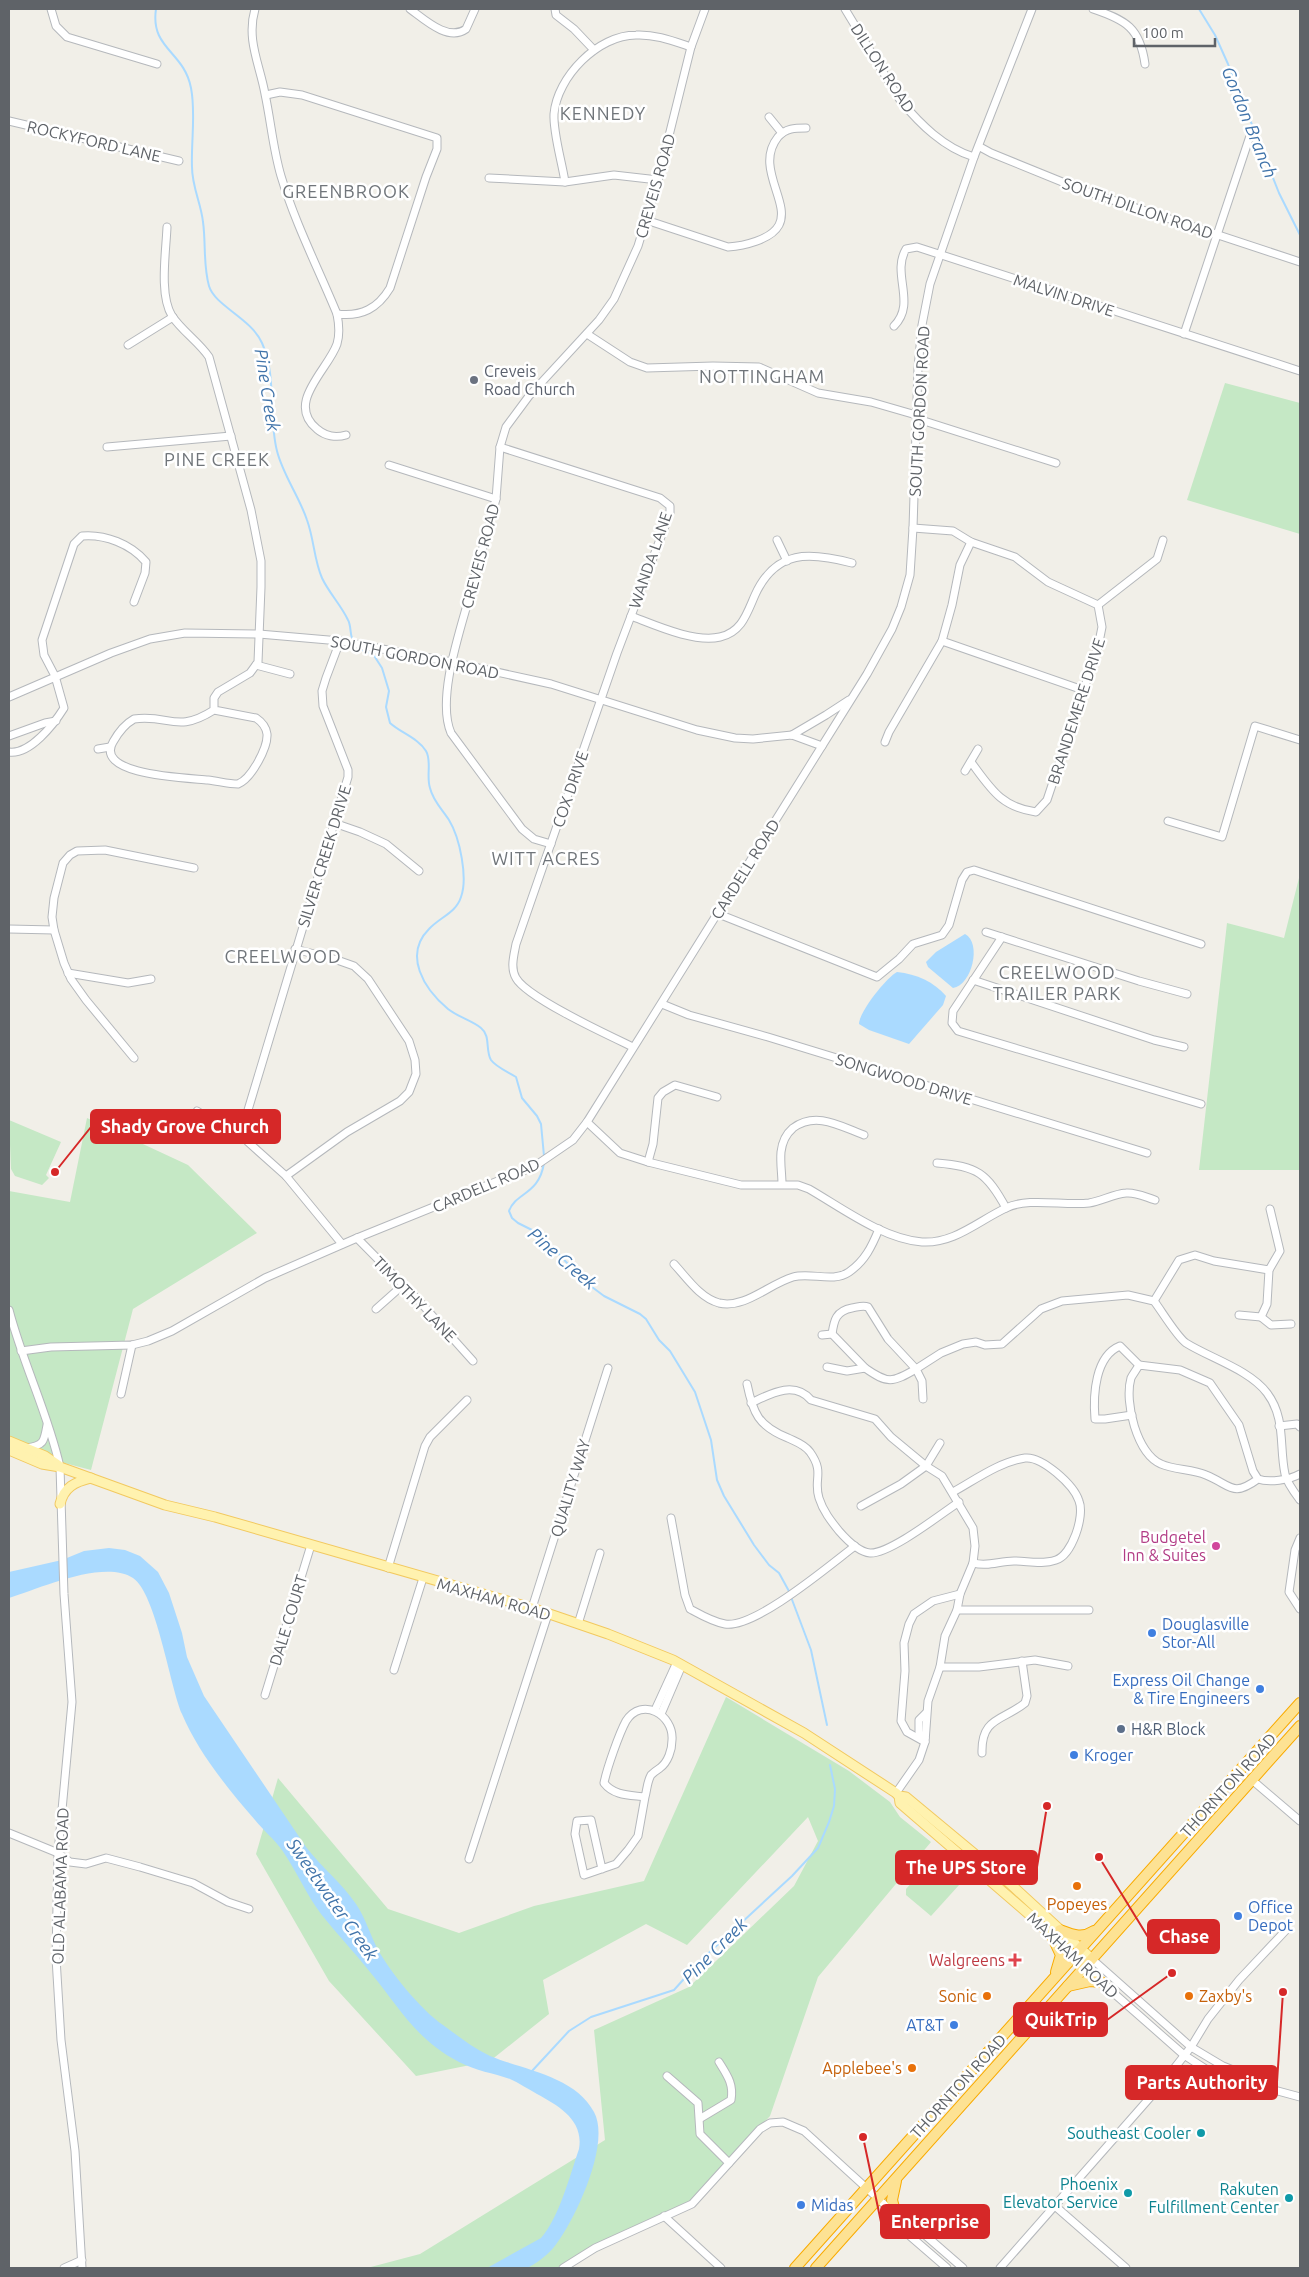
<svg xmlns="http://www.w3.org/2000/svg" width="1309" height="2277" font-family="Ubuntu,sans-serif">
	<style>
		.green { fill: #c5e8c5 }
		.water { fill: #aadaff }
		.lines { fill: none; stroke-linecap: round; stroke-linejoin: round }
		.stream { stroke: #aadaff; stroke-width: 2 }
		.minor-casing { stroke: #b5b8bc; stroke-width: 9 }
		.major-casing { stroke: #f2c960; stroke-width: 11 }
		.highway-casing { stroke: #f9ab00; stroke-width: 12 }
		.minor { stroke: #fff; stroke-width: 7 }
		.major { stroke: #fff2af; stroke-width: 9 }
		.highway { stroke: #fde293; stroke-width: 10 }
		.worship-dot { fill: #6b7280; stroke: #fff; stroke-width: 2 }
		.hotel-dot { fill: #d1479c; stroke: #fff; stroke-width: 2 }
		.shop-dot { fill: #3f7fe0; stroke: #fff; stroke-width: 2 }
		.service-dot { fill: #5c6f8a; stroke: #fff; stroke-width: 2 }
		.food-dot { fill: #e8710a; stroke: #fff; stroke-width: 2 }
		.health-dot { fill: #e0444e; stroke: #fff; stroke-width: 2 }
		.culture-dot { fill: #0f9aa8; stroke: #fff; stroke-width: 2 }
		.labels { text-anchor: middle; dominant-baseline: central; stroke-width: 5; stroke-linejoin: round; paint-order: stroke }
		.street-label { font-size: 16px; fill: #5f6368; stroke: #fff }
		.worship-label { font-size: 16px; fill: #5b616d; stroke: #fff; text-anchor: start }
		.hotel-label { font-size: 16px; fill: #b23c85; stroke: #fff; text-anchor: end }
		.shop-label { font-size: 16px; fill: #366cbe; stroke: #fff; text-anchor: start }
		.service-label { font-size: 16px; fill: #4e5e75; stroke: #fff; text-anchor: start }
		.food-label { font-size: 16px; fill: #c56008; stroke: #fff; text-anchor: end }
		.health-label { font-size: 16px; fill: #be3a42; stroke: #fff; text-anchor: end }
		.culture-label { font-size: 16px; fill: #0d838f; stroke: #fff; text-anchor: end }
		.neighbourhood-label { font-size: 18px; letter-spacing: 1px; fill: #70757a; stroke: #fff }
		.water-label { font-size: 18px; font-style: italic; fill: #4174aa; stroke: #fff }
		.leader { fill: none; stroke: #d62828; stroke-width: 2 }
		.callout-dot { fill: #d62828; stroke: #fff; stroke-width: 2 }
		.callout { fill: #d62828; stroke: #d62828; stroke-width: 2 }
		.callout-label { font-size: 18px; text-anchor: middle; font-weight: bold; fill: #fff }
	</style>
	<rect width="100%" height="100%" fill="#f1efe8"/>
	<g class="green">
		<path d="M1225 383 1300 403V534L1187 500Z"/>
		<path d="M1300 874V1170H1199L1227 923 1284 938Z"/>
		<path d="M87 1118 188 1165 257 1233 133 1309 91 1470 53 1460 9 1439V1191L70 1202Z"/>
		<path d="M9 1120 61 1142 46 1175 49 1178 42 1185 15 1176 11 1169Z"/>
		<path d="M726 1697 849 1771 890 1802 900 1817 931 1842 818 1977 770 2116 689 2205 565 2268H367L420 2254 605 2140 594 2030 689 1987 794 1886 818 1841 808 1817 687 1945 646 1924 543 1980 549 2014 490 2061 416 2076 329 1981 256 1854 278 1778 388 1909 459 1933 534 1906 644 1881Z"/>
		<path d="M941 1850H945L967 1869 969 1874 931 1916 906 1895V1889Z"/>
	</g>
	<g class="water">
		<path d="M965 934C982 943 972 985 953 988L928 967 926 962 936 952Z"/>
		<path d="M897 972C917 974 934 982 946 996L943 1005 909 1044 869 1030 859 1024C859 1012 886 978 897 972Z"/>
		<path d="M109 1548 125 1550 140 1556 158 1572 169 1593 182 1633 187 1657 204 1696 306 1847C322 1868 342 1883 356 1904 365 1917 370 1934 377 1948 390 1972 421 2010 443 2025 458 2036 473 2048 490 2056 524 2070 575 2076 594 2112 611 2143 576 2217 557 2243 550 2253 540 2261 529 2267 518 2272 499 2268 487 2268L541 2238C559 2218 570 2175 579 2149 584 2120 559 2106 537 2094 528 2089 519 2083 510 2079 493 2073 476 2071 459 2062 415 2039 400 2008 370 1972 354 1952 337 1934 321 1914 306 1894 296 1870 282 1850 274 1839 263 1830 255 1820 228 1789 198 1752 182 1714 170 1686 156 1593 133 1578 103 1559 39 1589 9 1598V1572L62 1560 84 1551Z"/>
	</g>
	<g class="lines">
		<g class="stream">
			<path d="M156 9C150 49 184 51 191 88 196 113 191 141 192 167 192 187 201 203 203 222 206 243 203 265 209 286 215 306 251 318 262 343 277 376 268 416 277 451 283 475 299 496 307 520 314 539 314 560 322 578 329 593 341 605 348 620 351 625 350 633 352 638"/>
			<path d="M1199 9 1215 35 1228 64 1279 193 1300 235"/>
			<path d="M354 647 373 654 382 668 389 691 386 707 390 723C401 733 418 738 426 751 432 761 426 776 430 788 433 801 442 809 449 820 460 838 468 878 461 897 456 913 440 917 429 929 403 955 424 989 448 1009 458 1017 473 1021 481 1028 491 1036 485 1050 491 1060 496 1067 508 1072 516 1077L522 1098 537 1116 541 1124 544 1156"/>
			<path d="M544 1163C539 1195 516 1192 509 1211L512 1218 518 1223 540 1234 584 1281 604 1296 640 1314 646 1319 659 1340 670 1351 695 1392 711 1440 717 1480 724 1496 754 1545 769 1565 779 1573 790 1593"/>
			<path d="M791 1597 811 1650 827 1725"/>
			<path d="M532 2071 569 2031 591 2017 674 1990 700 1961 792 1876 818 1848 829 1822 834 1806 835 1789 830 1765"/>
		</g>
		<g class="minor-casing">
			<g id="minor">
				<path d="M51 9 56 26 67 37 157 64"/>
				<path d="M255 9C246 40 260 65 265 94 271 122 273 149 281 176 295 223 318 268 337 314 339 324 340 334 337 344 328 370 285 403 317 429 325 436 336 438 346 435"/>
				<path d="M410 9C424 19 448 42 466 29L475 9"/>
				<path d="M555 9 556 15 574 29 594 50"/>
				<path d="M845 9 900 100C920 124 944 148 974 157"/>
				<path d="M1093 9C1126 20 1140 28 1145 64"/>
				<path d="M266 95 280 92 302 95 437 138V149L426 177 390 288C378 308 362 317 337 314"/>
				<path d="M769 117 782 133"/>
				<path d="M9 121 179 161"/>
				<path d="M980 147 991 153 1082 190 1300 262"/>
				<path d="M489 178 565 182 614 175 658 180"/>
				<path d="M565 182C562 162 553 133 554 114 557 77 598 35 636 35 655 34 673 41 691 47"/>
				<path d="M646 220 728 247C743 246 771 240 779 225 791 202 754 167 778 137 786 128 795 128 806 128"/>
				<path d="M167 227C166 252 159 295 172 316 182 331 199 342 209 357L251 510 261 561V587L258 662 250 673 218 692 214 698V710C176 734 170 714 134 719 125 724 118 733 113 742 93 776 191 778 208 780 218 781 228 784 238 784 251 779 268 748 267 734 266 726 262 722 256 718L214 710"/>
				<path d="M894 326C917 303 891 274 906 249L917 247 1300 371"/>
				<path d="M587 334 630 362 647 368 713 366 759 367 818 393 871 402 916 415 921 420 1056 463"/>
				<path d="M1184 334 1252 130"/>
				<path d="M128 345 173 317"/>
				<path d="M107 447 231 436"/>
				<path d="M500 447 660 498 670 506V513L617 653 516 944C514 955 510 968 516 978 527 998 610 1036 633 1047"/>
				<path d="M389 465 496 499"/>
				<path d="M913 528 953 531 971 542 1015 557 1048 582 1098 605 1102 627 1098 647 1047 800 1036 812C1001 807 991 789 971 762"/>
				<path d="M777 540 787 561"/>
				<path d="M1098 605 1157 559 1163 540"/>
				<path d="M631 616C655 625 694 643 720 637 742 632 747 613 755 595 776 549 810 552 852 563"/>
				<path d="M942 641 1083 690"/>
				<path d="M256 665 290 674"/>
				<path d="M9 697 111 653 150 639 185 633 259 634 340 641 451 662 551 684 697 730 735 738 753 739 792 735 822 746"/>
				<path d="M792 735 826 715 849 700"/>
				<path d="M9 736 45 723 56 721"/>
				<path d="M885 742 889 732 942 641 952 605 960 565 971 542"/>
				<path d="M98 749 110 747"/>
				<path d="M9 752C30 755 54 724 64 708L55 676 44 655 42 640 74 544 82 536C105 534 131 544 146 562L145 573 134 602"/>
				<path d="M965 771 978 749"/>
				<path d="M1168 821 1222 837 1255 726 1300 740"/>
				<path d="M334 823 360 832 386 844 419 871"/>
				<path d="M551 844 534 839 522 829 451 733C436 698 461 628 471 591 479 561 488 530 496 499L500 447 506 427 529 396 599 320 614 299 638 246 658 180 691 47 705 9"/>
				<path d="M716 913 877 977 899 959 913 944 942 935 949 925 962 880 967 872 974 870 1201 944"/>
				<path d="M9 929 54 930"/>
				<path d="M986 932 1139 981 1187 994"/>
				<path d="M1002 937 953 1011 952 1023 958 1031 1201 1104"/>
				<path d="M68 973 128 983 151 979"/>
				<path d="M973 980 1154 1040 1184 1047"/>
				<path d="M662 1004 689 1015 768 1037 1147 1153"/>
				<path d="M134 1058 86 1000 71 979 64 963 54 930 52 917 54 898 63 863 70 855 77 851 105 850 194 868"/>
				<path d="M197 1111 223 1127 242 1130 248 1142 286 1176 342 1244"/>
				<path d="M587 1122 620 1153 648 1162 741 1185H798L809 1189C842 1208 883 1239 922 1242 954 1244 978 1221 1006 1208 1028 1197 1064 1206 1089 1203 1102 1201 1113 1194 1126 1193 1136 1192 1145 1197 1155 1200"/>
				<path d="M242 1130 348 777V770L323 706 322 691 326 678 340 641"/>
				<path d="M648 1162 653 1144 658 1098 663 1092 675 1085 717 1097"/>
				<path d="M937 1163C977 1166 987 1173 1006 1208"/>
				<path d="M286 1176 347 1132 400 1101 409 1092 416 1074 415 1060 409 1041 368 979 354 966 337 960 295 949"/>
				<path d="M782 1184C782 1174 780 1163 781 1152 782 1143 786 1134 793 1128 816 1111 840 1126 864 1135"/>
				<path d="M357 1238 420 1302 473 1361"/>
				<path d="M674 1264C687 1278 700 1298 719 1303 745 1309 769 1284 793 1277 811 1272 833 1283 849 1272 865 1261 872 1246 879 1229"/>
				<path d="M1154 1301 1179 1260 1195 1255 1214 1261 1269 1270"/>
				<path d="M376 1309 403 1285"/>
				<path d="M9 1310C23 1364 48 1413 60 1467L64 1594 72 1702 58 1853 56 1958 61 2040 75 2151 82 2268"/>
				<path d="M1239 1315 1261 1317 1267 1304 1269 1270 1280 1251 1270 1209"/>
				<path d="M1261 1317 1271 1325 1291 1324"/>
				<path d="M822 1335 832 1334 835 1337 865 1368"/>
				<path d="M21 1351 51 1347 132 1345 148 1341 172 1331 265 1278 357 1238 535 1166 573 1140 587 1122 867 674 892 629 901 607 910 575 913 528 918 368 922 325 930 284 974 157 1032 9"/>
				<path d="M827 1367 847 1371 865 1368C888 1384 892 1383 916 1369L888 1339 868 1307C863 1305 858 1307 852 1308 836 1311 834 1320 832 1334"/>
				<path d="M747 1384C753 1413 758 1426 788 1438 796 1442 804 1444 810 1452 825 1473 813 1479 819 1498 823 1511 831 1521 839 1531 846 1539 858 1552 870 1553 890 1554 941 1514 959 1502"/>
				<path d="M121 1394 132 1345"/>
				<path d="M923 1399 922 1381 916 1369 941 1353 963 1344 976 1342 985 1345 1002 1344 1041 1309 1062 1301 1128 1295 1154 1301C1161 1310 1177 1337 1186 1343 1210 1358 1250 1370 1267 1393 1286 1418 1279 1446 1285 1474 1287 1483 1294 1492 1300 1500"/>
				<path d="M751 1403C770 1394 794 1380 811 1400L875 1419 891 1437 926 1466 942 1476 973 1528 975 1546 973 1563 960 1594 957 1610 945 1636 940 1667 928 1701 925 1742 919 1760 896 1793"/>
				<path d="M1132 1415 1105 1419H1095C1093 1395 1095 1356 1120 1346L1139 1365"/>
				<path d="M1279 1426 1297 1424 1300 1427"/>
				<path d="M27 1448C44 1445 44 1442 47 1425"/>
				<path d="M1258 1479C1232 1498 1231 1485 1206 1475 1192 1469 1174 1470 1161 1464 1137 1454 1124 1402 1131 1378 1133 1374 1137 1369 1139 1365L1180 1370 1210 1383 1239 1425 1253 1471 1258 1479C1269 1483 1289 1480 1300 1474"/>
				<path d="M953 1492C975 1480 999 1462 1025 1458 1042 1456 1074 1485 1079 1501 1085 1516 1072 1555 1056 1560 1042 1565 1028 1561 1014 1561 999 1561 988 1567 973 1563"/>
				<path d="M861 1506 901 1484 926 1466 940 1443"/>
				<path d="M671 1518 685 1595 690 1609C701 1615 713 1622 725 1624 755 1629 831 1564 855 1546"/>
				<path d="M1300 1538 1295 1550 1289 1592 1300 1609"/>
				<path d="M388 1568 425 1446 430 1437 467 1400"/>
				<path d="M532 1608 608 1368"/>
				<path d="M957 1610H1089"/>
				<path d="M578 1624 600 1553"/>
				<path d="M940 1667H979L1035 1660 1068 1666"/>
				<path d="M394 1670 423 1578"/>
				<path d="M265 1695 311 1545"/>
				<path d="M655 1710 677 1662"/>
				<path d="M661 1714 682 1665"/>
				<path d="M925 1738 919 1733V1720L926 1713"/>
				<path d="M925 1742 907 1732 901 1721 905 1671 904 1643 909 1624 914 1614 933 1601 960 1594"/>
				<path d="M982 1753C981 1717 1003 1721 1025 1703L1027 1696 1022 1661"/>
				<path d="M1252 1780 1300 1821"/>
				<path d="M9 1833 58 1853 70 1862 86 1864 106 1858 140 1867 193 1883 228 1902 249 1909"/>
				<path d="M469 1859 548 1614"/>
				<path d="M602 1869 591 1820 577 1821 575 1834 584 1875 616 1864 628 1850 638 1836 645 1797C630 1795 614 1796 604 1783 607 1768 619 1734 626 1721 642 1696 674 1715 672 1740 672 1750 668 1762 660 1768 657 1770 654 1772 651 1775 647 1782 647 1790 645 1797"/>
				<path d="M1092 1959 1191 2047 1223 2066 1253 2078 1263 2087"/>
				<path d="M1084 1967 1184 2055 1215 2075 1249 2088 1263 2087 1300 2097"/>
				<path d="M667 2076 698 2103 700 2134 729 2163"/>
				<path d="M701 2118 731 2100C734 2084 727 2075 719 2062"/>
				<path d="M1055 2206 1126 2268"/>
				<path d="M664 2216 721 2268"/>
				<path d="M905 2224 917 2228 963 2268"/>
				<path d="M64 2268 82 2260"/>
				<path d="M563 2268 595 2248 692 2204 760 2129 770 2123 783 2122 804 2131 896 2215 905 2224 910 2236 947 2268"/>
				<path d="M1000 2268 1161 2085 1191 2047 1208 2019 1239 1980 1287 1929"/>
			</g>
		</g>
		<g class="major-casing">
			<g id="major">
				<path d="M9 1441 45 1456 58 1465"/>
				<path d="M9 1450 42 1464 60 1467 165 1505 215 1517 532 1608 608 1634 673 1660 804 1733 896 1793 899 1796 900 1803 1031 1916 1084 1967"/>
				<path d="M60 1504C64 1487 75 1482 91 1478"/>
				<path d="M899 1796 906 1797 1006 1880 1092 1959"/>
			</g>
		</g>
		<g class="highway-casing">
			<g id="highway">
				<path d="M1060 1930C1073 1935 1082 1939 1094 1931"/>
				<path d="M1052 1936 1061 1955 1056 1972"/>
				<path d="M1068 1986 1090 1981 1101 1982"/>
				<path d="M896 2181 892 2200 896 2215"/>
				<path d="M795 2268 1300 1703"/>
				<path d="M816 2268 1300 1726"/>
			</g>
		</g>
		<use href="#minor" class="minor"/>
		<use href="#major" class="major"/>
		<use href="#highway" class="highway"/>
	</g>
	<circle class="worship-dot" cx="474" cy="380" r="5"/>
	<circle class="hotel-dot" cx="1216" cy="1546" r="5"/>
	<g class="shop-dot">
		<circle cx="1152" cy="1633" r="5"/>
		<circle cx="1260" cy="1689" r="5"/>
		<circle cx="1074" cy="1755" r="5"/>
		<circle cx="1238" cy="1916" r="5"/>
		<circle cx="954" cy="2025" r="5"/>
		<circle cx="801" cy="2205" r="5"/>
	</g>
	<circle class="service-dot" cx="1121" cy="1729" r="5"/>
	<g class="food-dot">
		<circle cx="1077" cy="1886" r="5"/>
		<circle cx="987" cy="1996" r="5"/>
		<circle cx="1189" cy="1996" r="5"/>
		<circle cx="912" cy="2068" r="5"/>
	</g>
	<path class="health-dot" d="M1012.5 1952.5h5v5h5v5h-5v5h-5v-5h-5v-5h5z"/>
	<g class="culture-dot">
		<circle cx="1201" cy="2133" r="5"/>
		<circle cx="1128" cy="2193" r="5"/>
		<circle cx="1289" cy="2198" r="5"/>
	</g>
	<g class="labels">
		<g class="street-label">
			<text transform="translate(883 68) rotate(57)">DILLON ROAD</text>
			<text transform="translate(94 141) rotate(13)">ROCKYFORD LANE</text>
			<text transform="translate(655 186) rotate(-74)">CREVEIS ROAD</text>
			<text transform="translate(1138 208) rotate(19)">SOUTH DILLON ROAD</text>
			<text transform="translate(1064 295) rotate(18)">MALVIN DRIVE</text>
			<text transform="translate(919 411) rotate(-87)">SOUTH GORDON ROAD</text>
			<text transform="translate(480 556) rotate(-75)">CREVEIS ROAD</text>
			<text transform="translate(650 560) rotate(-71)">WANDA LANE</text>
			<text transform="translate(415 657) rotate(11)">SOUTH GORDON ROAD</text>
			<text transform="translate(1076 711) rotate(-72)">BRANDEMERE DRIVE</text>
			<text transform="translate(570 789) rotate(-71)">COX DRIVE</text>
			<text transform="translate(324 856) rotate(-73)">SILVER CREEK DRIVE</text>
			<text transform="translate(745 869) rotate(-58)">CARDELL ROAD</text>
			<text transform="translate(904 1079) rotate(17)">SONGWOOD DRIVE</text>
			<text transform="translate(486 1185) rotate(-23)">CARDELL ROAD</text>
			<text transform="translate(415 1299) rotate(46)">TIMOTHY LANE</text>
			<text transform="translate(570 1488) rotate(-73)">QUALITY WAY</text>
			<text transform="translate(494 1599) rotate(16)">MAXHAM ROAD</text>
			<text transform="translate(288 1620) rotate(-73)">DALE COURT</text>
			<text transform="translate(1228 1785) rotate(-48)">THORNTON ROAD</text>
			<text transform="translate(60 1886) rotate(-88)">OLD ALABAMA ROAD</text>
			<text transform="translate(1073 1955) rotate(43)">MAXHAM ROAD</text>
			<text transform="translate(958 2086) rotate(-48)">THORNTON ROAD</text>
		</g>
		<g class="worship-label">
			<text x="484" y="371">Creveis<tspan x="484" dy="18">Road Church</tspan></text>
		</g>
		<g class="hotel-label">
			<text x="1206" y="1537">Budgetel<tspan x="1206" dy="18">Inn &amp; Suites</tspan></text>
		</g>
		<g class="shop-label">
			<text x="1162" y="1624">Douglasville<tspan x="1162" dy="18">Stor-All</tspan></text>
			<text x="1250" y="1680" text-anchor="end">Express Oil Change<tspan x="1250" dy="18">&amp; Tire Engineers</tspan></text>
			<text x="1084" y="1755">Kroger</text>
			<text x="1248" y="1907">Office<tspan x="1248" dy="18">Depot</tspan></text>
			<text x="944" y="2025" text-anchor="end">AT&amp;T</text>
			<text x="811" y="2205">Midas</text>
		</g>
		<g class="service-label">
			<text x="1131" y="1729">H&amp;R Block</text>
		</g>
		<g class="food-label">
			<text x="1077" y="1904" text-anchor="middle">Popeyes</text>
			<text x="977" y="1996">Sonic</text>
			<text x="1199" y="1996" text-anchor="start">Zaxby's</text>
			<text x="902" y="2068">Applebee's</text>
		</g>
		<g class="health-label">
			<text x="1005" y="1960">Walgreens</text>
		</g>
		<g class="culture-label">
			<text x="1191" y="2133">Southeast Cooler</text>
			<text x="1118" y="2184">Phoenix<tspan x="1118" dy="18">Elevator Service</tspan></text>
			<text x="1279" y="2189">Rakuten<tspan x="1279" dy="18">Fulfillment Center</tspan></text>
		</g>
		<g class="neighbourhood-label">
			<text x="603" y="113">KENNEDY</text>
			<text x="346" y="191">GREENBROOK</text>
			<text x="762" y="376">NOTTINGHAM</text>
			<text x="217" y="459">PINE CREEK</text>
			<text x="546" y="858">WITT ACRES</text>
			<text x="283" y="956">CREELWOOD</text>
			<text x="1057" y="972">CREELWOOD<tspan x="1057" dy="21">TRAILER PARK</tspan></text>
		</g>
		<g class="water-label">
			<text transform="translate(1250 122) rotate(68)">Gordon Branch</text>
			<text transform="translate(268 390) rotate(81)">Pine Creek</text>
			<text transform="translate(563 1258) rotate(41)">Pine Creek</text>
			<text transform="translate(333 1899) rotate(55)">Sweetwater Creek</text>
			<text transform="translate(714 1950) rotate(-45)">Pine Creek</text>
		</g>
	</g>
	<path class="leader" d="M55 1172L91 1127M1047 1806L1037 1867M1099 1857L1148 1937M1172 1973L1107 2020M1283 1992L1277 2082M863 2137L881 2222"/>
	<g class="callout-dot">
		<circle cx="55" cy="1172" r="5"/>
		<circle cx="1047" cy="1806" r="5"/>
		<circle cx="1099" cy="1857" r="5"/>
		<circle cx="1172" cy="1973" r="5"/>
		<circle cx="1283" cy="1992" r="5"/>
		<circle cx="863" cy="2137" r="5"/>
	</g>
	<g class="callout">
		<rect x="91" y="1110" width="189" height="33" rx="5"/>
		<rect x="896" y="1851" width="141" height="33" rx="5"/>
		<rect x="1148" y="1920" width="71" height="33" rx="5"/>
		<rect x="1014" y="2003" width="93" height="33" rx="5"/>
		<rect x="1126" y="2066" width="151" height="33" rx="5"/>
		<rect x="881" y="2205" width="108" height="33" rx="5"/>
	</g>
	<g class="callout-label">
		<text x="185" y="1133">Shady Grove Church</text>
		<text x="966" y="1874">The UPS Store</text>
		<text x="1184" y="1943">Chase</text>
		<text x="1061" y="2026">QuikTrip</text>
		<text x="1202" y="2089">Parts Authority</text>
		<text x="935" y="2228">Enterprise</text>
	</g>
	<rect width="1309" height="2277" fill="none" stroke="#5f6368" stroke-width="20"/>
	<path d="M1134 38v8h81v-8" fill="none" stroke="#5f6368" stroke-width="2.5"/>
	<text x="1142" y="38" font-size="15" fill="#5f6368" stroke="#ffffff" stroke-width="4" paint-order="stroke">100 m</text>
</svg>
